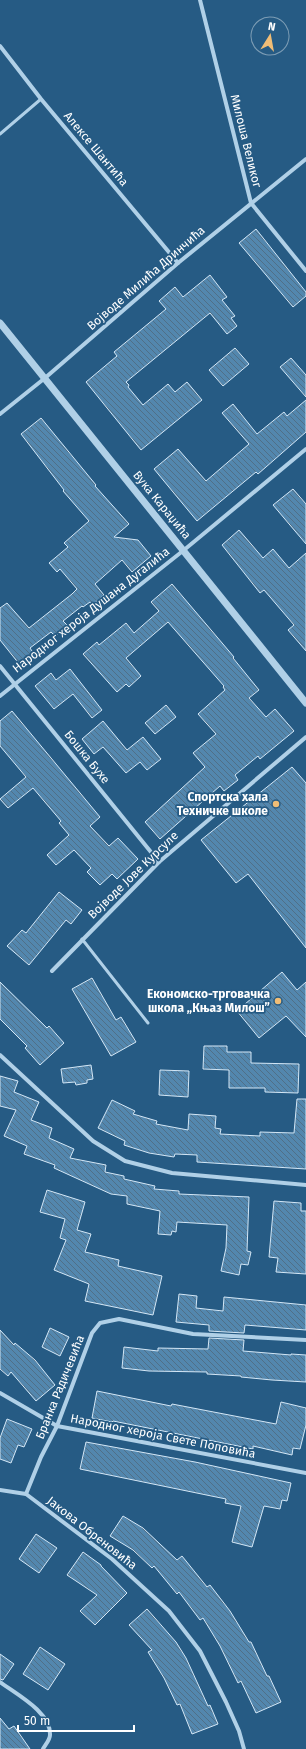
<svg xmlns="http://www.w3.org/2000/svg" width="306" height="1749" font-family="'Fira Sans',sans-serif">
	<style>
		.building { fill: url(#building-back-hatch); stroke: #d4e7f6 }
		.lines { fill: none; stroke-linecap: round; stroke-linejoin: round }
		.service { stroke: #b0d0e7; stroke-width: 3 }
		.minor { stroke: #b0d0e7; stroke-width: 4 }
		.tertiary { stroke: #b0d0e7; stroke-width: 7 }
		.poi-dot { fill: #f0bd76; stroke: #265b84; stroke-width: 1.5 }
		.labels { text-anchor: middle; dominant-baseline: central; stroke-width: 3.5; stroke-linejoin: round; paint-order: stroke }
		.street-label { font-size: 12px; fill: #fff; stroke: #265b84 }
		.poi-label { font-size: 12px; font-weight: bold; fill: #fff; stroke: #265b84; text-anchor: end }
	</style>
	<defs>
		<pattern id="building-back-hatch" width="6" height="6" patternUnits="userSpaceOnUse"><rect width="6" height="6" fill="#5387ae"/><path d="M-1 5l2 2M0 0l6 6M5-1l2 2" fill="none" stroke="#506f87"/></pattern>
	</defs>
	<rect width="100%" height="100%" fill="#265b84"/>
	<g class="building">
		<path d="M256 229 306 292V296L293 307 239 243Z"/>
		<path d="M210 275 227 297 222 300 235 316 231 318 237 326 227 334 210 313 126 382 129 385 128 387 143 405 168 384 175 392 187 382 202 400 141 450 86 382 117 356 114 352 166 309 159 301 175 287 183 297Z"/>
		<path d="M235 348 249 364 223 386 209 370Z"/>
		<path d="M291 358 306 375V397L280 367Z"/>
		<path d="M306 400V432L258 474 256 472 197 521 154 469 178 449 206 481 249 444 222 413 233 404 257 434 284 412 287 416Z"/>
		<path d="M41 418 96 485 95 486 129 524 114 537 138 540 151 556 132 572 122 560 95 584 104 595 92 605 90 602 83 607 82 606 63 621 68 626 55 636 51 632 30 648 34 654 20 665 0 640V608L7 603 29 628 72 594 77 589 60 569 57 572 49 563 68 547 64 543 89 521 63 491 64 490 21 434Z"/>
		<path d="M293 489 306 504V544L273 505Z"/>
		<path d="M239 530 263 558 273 549 289 568 306 553V651L288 630 294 625 264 590 260 593 222 545Z"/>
		<path d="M172 584 234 657 233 658 259 690 249 698 266 717 275 709 294 731 260 759 258 756 235 775 238 780 224 791 220 786 160 839 145 822 205 767 193 753 216 734 198 714 225 690 223 687 224 686 168 622 126 658 141 676 129 687 126 684 117 692 83 654 97 642 99 645 126 623 134 633 159 611 151 602Z"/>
		<path d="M70 669 102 710 92 718 73 694 54 709 35 686 51 673 56 680Z"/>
		<path d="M166 705 176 717 155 734 145 723Z"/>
		<path d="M12 711 100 817 90 826 109 846 118 838 138 859 117 879 112 874 100 885 87 872 91 868 74 850 56 865 47 855 69 835 59 823 61 821 33 788 8 808 0 799 26 777 0 746V721Z"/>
		<path d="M103 721 127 750 143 737 161 759 147 770 140 762 126 773 103 747 94 754 82 739Z"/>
		<path d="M292 767 306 783V948L248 874 236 883 201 840Z"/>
		<path d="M59 892 82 910 71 924 66 920 29 965 7 946 22 930 26 933Z"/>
		<path d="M282 972 297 990 306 982V1037L286 1016 259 1038 237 1011Z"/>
		<path d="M92 978 116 1020 121 1017 136 1042 111 1056 72 989Z"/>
		<path d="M0 982 47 1028 49 1026 64 1043 40 1065 25 1048 27 1046 0 1019Z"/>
		<path d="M204 1046H227V1052H251V1063L299 1064 298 1093 265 1092V1088H229V1070L203 1069Z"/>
		<path d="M91 1065 93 1079 87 1080V1083L76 1085 75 1082 63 1083 61 1069Z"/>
		<path d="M160 1070 189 1071 188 1097 159 1095Z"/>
		<path d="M0 1076 18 1081 14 1092 39 1102 31 1120 52 1128 49 1138 74 1149 70 1158 106 1165 105 1172 124 1176V1179L155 1186 154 1189 179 1191V1194L249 1197 247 1251 251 1252 248 1265 241 1264 239 1275 221 1271 226 1248 227 1225 177 1222 176 1232 172 1231 171 1235 158 1234 160 1211 127 1204V1196L111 1194 54 1168 55 1165 24 1154 27 1146 4 1136 16 1110 0 1106Z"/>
		<path d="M297 1099H306V1169L197 1162V1155L175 1154 174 1157 149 1153 124 1145 125 1141 98 1128 112 1100 135 1111 133 1114 157 1121 156 1124 188 1130 189 1114 216 1116 215 1128 221 1129 220 1134 260 1136V1132L294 1133Z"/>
		<path d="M47 1190 85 1202 77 1230 91 1234 85 1252 119 1260 118 1266 162 1276 153 1315 85 1301 89 1284 54 1270 66 1240 60 1238 65 1219 40 1212Z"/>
		<path d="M274 1201 301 1203V1211H306V1274L276 1272 278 1258 269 1257Z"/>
		<path d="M179 1294 197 1296 196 1308 223 1311 224 1297 306 1305V1330L245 1325 244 1333 209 1331V1325L176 1322Z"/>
		<path d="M50 1328 69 1337 60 1356 42 1347Z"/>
		<path d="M0 1330 14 1345 15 1343 35 1360 55 1385 36 1401 11 1372 8 1376 0 1369Z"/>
		<path d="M209 1338 244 1340 243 1351 291 1355V1354L306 1355V1382L272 1380 241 1377V1376L207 1374V1372L149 1371 122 1368 124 1347 158 1351V1348L208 1349Z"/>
		<path d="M97 1391 171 1406 172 1404 276 1424 281 1402 306 1408V1425L300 1449 293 1448 292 1455 253 1446V1449L113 1421 112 1422 92 1418Z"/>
		<path d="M7 1419 32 1429 24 1447 18 1445 11 1463 0 1459V1438Z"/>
		<path d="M86 1442 195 1462 291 1483 287 1501 282 1500 280 1509 264 1506 252 1547 232 1542 241 1506 225 1503 226 1499 80 1469Z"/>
		<path d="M123 1516 143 1528 177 1560 182 1556 207 1587 210 1585 230 1611 249 1642H251L267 1676H269L281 1702 256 1713 241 1681 238 1683 220 1646 203 1618 200 1620 179 1592 177 1594 154 1566 152 1568 133 1550 110 1536Z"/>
		<path d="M36 1534 57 1548 39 1573 19 1559Z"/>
		<path d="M83 1552 101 1565V1566L127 1593 95 1625 80 1611 97 1595 67 1575Z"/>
		<path d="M147 1609 176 1642 186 1658 208 1706 210 1705 218 1724 192 1734 180 1704 177 1705 164 1678 148 1652 152 1650 129 1625Z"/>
		<path d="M40 1647 65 1664 48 1690 23 1674Z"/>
		<path d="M0 1654 14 1664 3 1680 0 1679Z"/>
		<path d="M0 1718 9 1729 14 1726 30 1749H0Z"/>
	</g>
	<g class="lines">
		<g class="service">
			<path d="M0 134 41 99"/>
			<path d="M82 939 148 1023"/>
		</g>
		<g class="minor">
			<path d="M200 0 251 203 306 271"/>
			<path d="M0 46 41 99 178 263"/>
			<path d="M0 414 45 378 178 263 306 159"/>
			<path d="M0 666 159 862"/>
			<path d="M0 696 184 550 306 449"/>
			<path d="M52 971 159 862 306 737"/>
			<path d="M0 1055 93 1141 125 1161 172 1173 306 1185"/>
			<path d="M0 1393 57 1426 306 1473"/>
			<path d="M0 1490 26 1494 41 1457 57 1426 92 1333 100 1323 119 1319 193 1334 306 1340"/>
			<path d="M26 1494 112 1559 169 1611 200 1651 226 1702 239 1731 244 1749"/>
			<path d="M0 1682C16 1694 51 1712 50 1735 50 1740 45 1745 43 1749"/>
		</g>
		<path class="tertiary" d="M0 323 306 703"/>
	</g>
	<g class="poi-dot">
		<circle cx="276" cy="804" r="4"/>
		<circle cx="278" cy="1001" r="4"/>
	</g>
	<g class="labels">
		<g class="street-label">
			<text transform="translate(246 141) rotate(76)">Милоша Великог</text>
			<text transform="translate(96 149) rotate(50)">Алексе Шантића</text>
			<text transform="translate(146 278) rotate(-41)">Војводе Милића Дринчића</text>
			<text transform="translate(162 505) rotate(51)">Вука Караџића</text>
			<text transform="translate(91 610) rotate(-38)">Народног хероја Душана Дугалића</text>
			<text transform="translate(87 757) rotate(51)">Бошка Бухе</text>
			<text transform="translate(133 875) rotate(-44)">Војводе Јове Курсуле</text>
			<text transform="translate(60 1387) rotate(-68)">Бранка Радичевића</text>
			<text transform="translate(163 1436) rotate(11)">Народног хероја Свете Поповића</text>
			<text transform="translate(92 1533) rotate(38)">Јакова Обреновића</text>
		</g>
		<g class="poi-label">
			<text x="268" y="797">Спортска хала<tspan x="268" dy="14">Техничке школе</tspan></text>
			<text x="270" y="994">Економско-трговачка<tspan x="270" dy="14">школа „Књаз Милош”</tspan></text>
		</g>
	</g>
	<g transform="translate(270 36) rotate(11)"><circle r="19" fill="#265b84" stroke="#7d9db5"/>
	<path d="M0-3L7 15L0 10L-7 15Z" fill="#f0bd76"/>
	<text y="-6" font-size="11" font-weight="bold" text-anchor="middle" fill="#ffffff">N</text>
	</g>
	<path d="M18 1725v6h116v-6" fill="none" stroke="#ffffff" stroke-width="2"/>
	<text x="24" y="1725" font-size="12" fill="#ffffff" stroke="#265b84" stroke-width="3" paint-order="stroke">50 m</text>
</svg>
